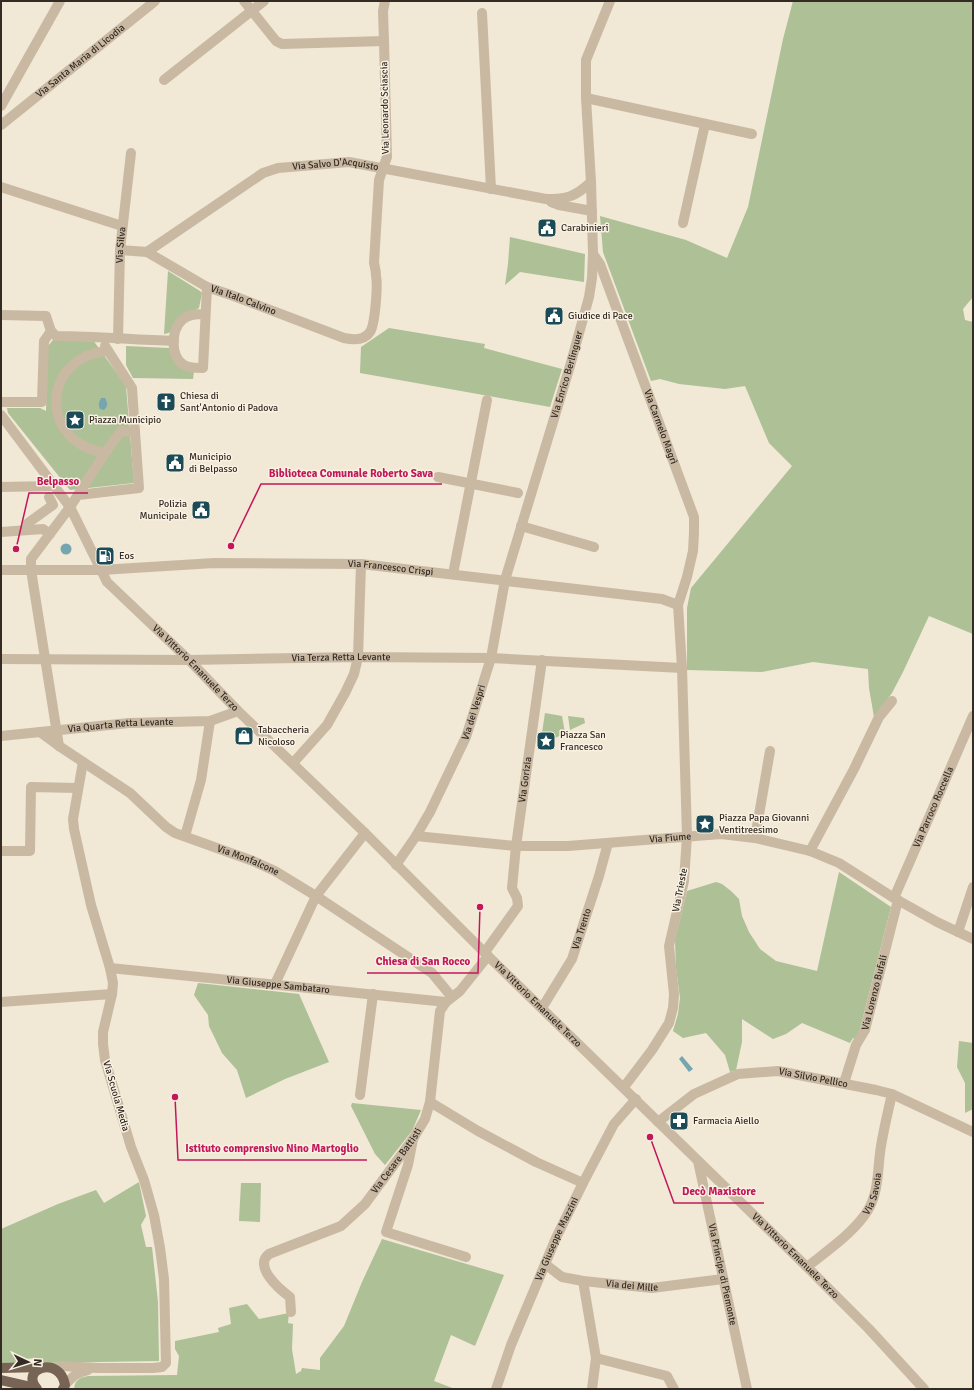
<svg xmlns="http://www.w3.org/2000/svg" width="974" height="1390" font-family="Signika,sans-serif">
	<style>
		.green { fill: #adc096 }
		.water { fill: #75a6af }
		.lines { fill: none; stroke-linecap: round; stroke-linejoin: round }
		.minor { stroke: #c9b9a2; stroke-width: 10 }
		.major { stroke: #776455; stroke-width: 10 }
		.labels { text-anchor: middle; dominant-baseline: central; stroke-width: 3; stroke-linejoin: round; paint-order: stroke }
		.street-label { font-size: 10px; fill: #342b25; stroke: #f9f2e2 }
		.poi-label { font-size: 10px; fill: #342b25; stroke: #f9f2e2; text-anchor: start }
		.leader { fill: none; stroke: #c2185b; stroke-width: 1.5 }
		.callout-dot { fill: #c2185b; stroke: #f9f2e2; stroke-width: 1.5 }
		.callout-label { font-size: 11px; text-anchor: middle; font-weight: bold; fill: #c2185b; stroke: #f9f2e2; stroke-width: 3; stroke-linejoin: round; paint-order: stroke }
	</style>
	<rect width="100%" height="100%" fill="#f1e8d6"/>
	<g class="green">
		<path d="M793 1H973V297L963 309 965 320 973 322V634L929 616 903 672 892 693 874 717 869 688 868 669 813 662 762 672 687 670V608L691 588 792 466 769 443 745 386 725 389 679 384 660 379 651 381 603 252 600 216 686 240 727 258 748 207 783 39Z"/>
		<path d="M510 237 585 254 584 282 520 272 505 285 508 264Z"/>
		<path d="M168 271 200 291 202 293 199 308C187 314 178 333 164 334Z"/>
		<path d="M389 328 485 344 484 348 562 369 550 407 360 373 361 347Z"/>
		<path d="M53 340H93L126 386 134 483 70 490 8 413 7 408H40L46 411 48 346Z"/>
		<path d="M126 346 169 348 194 371 193 379 133 378 126 365Z"/>
		<path d="M545 713 562 716 565 733 540 746Z"/>
		<path d="M568 716 584 718 585 723 570 730Z"/>
		<path d="M839 872 891 907 860 1029 855 1039 853 1038 850 1043 802 1023 786 1034 773 1039 742 1019V1042L736 1070 730 1072 725 1055 706 1033 683 1038 673 1031 678 1014 680 998 676 968 675 940 687 891 716 882 722 884 731 891 739 899 742 916 749 932 760 949 776 961 817 971Z"/>
		<path d="M198 983 299 994 329 1062 285 1079 246 1098 237 1070 222 1053 209 1026 208 1015 194 995Z"/>
		<path d="M959 1041 973 1043V1109L965 1113V1083L957 1067Z"/>
		<path d="M352 1103 421 1110 412 1131 385 1165 375 1154 351 1106Z"/>
		<path d="M139 1182 146 1216 141 1225 146 1247H152L158 1302 159 1361 40 1363 35 1358 26 1359 21 1363H1V1229L58 1204 96 1190 104 1203Z"/>
		<path d="M241 1183H261L260 1222 239 1221Z"/>
		<path d="M382 1239 504 1275 475 1346 451 1335 434 1381 455 1389H74C75 1380 79 1378 88 1376L177 1375 179 1356 175 1349V1341L219 1332 218 1328 231 1324 229 1308 247 1304 259 1319 289 1313 288 1323 293 1324 292 1349 296 1374 301 1371 302 1368 320 1370V1358L344 1326 362 1282Z"/>
	</g>
	<g class="water">
		<path d="M101 398H105C108 403 108 406 104 410L100 409C98 405 99 402 101 398Z"/>
		<circle cx="66" cy="549" r="5.5"/>
		<path d="M682 1056 693 1069 689 1072 679 1059Z"/>
	</g>
	<g class="lines">
		<g class="minor">
			<path d="M244 1 276 41 282 44 384 41"/>
			<path d="M482 13 491 189"/>
			<path d="M164 80 264 1"/>
			<path d="M586 98 752 134"/>
			<path d="M1 106 60 1"/>
			<path id="s1" d="M1 125 155 1"/>
			<path d="M1 187 122 226"/>
			<path d="M551 202 559 205 592 211"/>
			<path d="M683 223 705 124"/>
			<path id="s2" d="M120 250 147 252 207 287 231 295 344 338C353 340 364 341 370 332 375 325 378 285 376 276 376 272 375 267 374 263L379 180 387 157 384 41 383 11 385 1"/>
			<path id="s3" d="M147 252 263 173 278 168 349 162 546 199C567 199 575 197 591 182"/>
			<path id="s4" d="M593 254 600 264 694 517V533L693 551 687 577 678 605 682 668 687 836 684 881 669 946 674 994 673 1008 669 1023 652 1050 624 1087"/>
			<path d="M205 314C197 314 188 314 182 320 171 330 170 357 184 365 189 368 197 368 203 368L207 287"/>
			<path d="M1 315 46 316 51 331 56 336C96 336 134 340 174 341"/>
			<path id="s5" d="M118 339 120 250 131 153"/>
			<path d="M105 346 132 388 135 432"/>
			<path d="M1 402H42L44 341 51 331"/>
			<path id="s6" d="M1 415 70 507 107 582 189 660 238 711 365 833 488 956 807 1267 869 1329 924 1389"/>
			<path d="M105 453C38 442 41 357 108 351"/>
			<path d="M438 477 518 493"/>
			<path d="M1 487 54 486"/>
			<path d="M521 526 594 547"/>
			<path d="M27 530 28 523 53 505 49 497"/>
			<path d="M1 532 43 529 50 534"/>
			<path id="s7" d="M1 570H101L214 563 361 564 662 599 678 605"/>
			<path d="M453 574 487 400"/>
			<path id="s8" d="M1 659 189 660 358 657 491 658 682 668"/>
			<path id="s9" d="M40 732 59 746 130 793 166 827 175 833 253 861 275 871 316 896 432 973 451 996"/>
			<path id="s10" d="M1 736 129 723 210 721 238 711"/>
			<path d="M59 746 31 570V559L70 507 105 453 121 431 135 432 139 488 78 495"/>
			<path d="M293 763 327 725 345 693 354 674 358 657 361 564"/>
			<path d="M185 836 201 780 210 721"/>
			<path id="s11" d="M416 836 516 846H568L721 834 755 838 810 851 839 863 894 898 937 922 973 939"/>
			<path d="M755 838 770 751"/>
			<path d="M1 851H30L31 787 78 788"/>
			<path d="M810 851 854 769 879 717 892 701"/>
			<path id="s12" d="M396 865 416 836 430 812 466 737 491 658 505 580 570 366 589 297 592 278 593 254 591 182 586 98V60L610 1"/>
			<path id="s13" d="M894 898 973 716"/>
			<path d="M958 932 973 887"/>
			<path id="s14" d="M485 952 518 906 517 898 512 888 516 846 542 660"/>
			<path id="s15" d="M110 968 446 1002"/>
			<path d="M275 984 316 896 365 833"/>
			<path d="M1 1002 112 994"/>
			<path id="s16" d="M542 1008 572 959 599 876 608 843"/>
			<path id="s17" d="M844 1083 856 1045 865 1030 898 900"/>
			<path d="M360 1095 373 994"/>
			<path d="M430 1102 478 1131 536 1162 583 1183"/>
			<path id="s18" d="M658 1122 694 1094 738 1074 778 1071 876 1090 892 1094 973 1132"/>
			<path d="M413 1139 408 1165 386 1232 466 1257"/>
			<path id="s19" d="M698 1161 747 1389"/>
			<path id="s20" d="M545 1264 562 1277 583 1281 652 1288 723 1279"/>
			<path id="s21" d="M807 1267C827 1251 849 1236 864 1216 880 1196 877 1169 881 1146 884 1128 888 1111 892 1094"/>
			<path d="M583 1281 596 1358 592 1389"/>
			<path id="s22" d="M291 1312 290 1297C279 1289 253 1266 269 1254L341 1226 365 1204 413 1139 425 1119 430 1102 440 1011 446 1002 460 991 488 956"/>
			<path d="M596 1358 667 1376 674 1389"/>
			<path d="M54 1368 62 1366 98 1368H153L162 1367 166 1363 164 1279 160 1248 154 1215 144 1180 131 1147 105 1060 103 1044V1032L112 994 113 983 110 968 91 905 74 829 73 819 83 762"/>
			<path d="M65 1385C72 1377 77 1372 88 1370"/>
			<path id="s23" d="M496 1389 511 1345 556 1238 583 1183 614 1124 636 1099"/>
		</g>
		<g class="major">
			<path d="M1 1368 42 1367"/>
			<path d="M1 1380 36 1388"/>
			<path d="M37 1389C19 1368 60 1355 65 1385L63 1389"/>
		</g>
	</g>
	<defs>
		<g id="civic-square" transform="scale(1)"><rect x="-9" y="-9" width="18" height="18" rx="4" fill="#1a4b56" stroke="#f9f2e2"/><path d="M-.6-6.5H3V-4.5H.6V-3L4-1V1h2V6H-6V1h2V-1L-.6-3ZM-1.2 2.5V6h2.4V2.5Z" fill="#fff"/></g>
		<g id="church-square" transform="scale(1)"><rect x="-9" y="-9" width="18" height="18" rx="4" fill="#1a4b56" stroke="#f9f2e2"/><path d="M-1.2-6h2.4v3.5h3.3v2.4h-3.3V6h-2.4V-.1h-3.3v-2.4h3.3Z" fill="#fff"/></g>
		<g id="sight-square" transform="scale(1)"><rect x="-9" y="-9" width="18" height="18" rx="4" fill="#1a4b56" stroke="#f9f2e2"/><path d="M0-6L1.8-2.2L6-1.7L2.9 1.2L3.7 5.4L0 3.3L-3.7 5.4L-2.9 1.2L-6-1.7L-1.8-2.2Z" fill="#fff"/></g>
		<g id="fuel-square" transform="scale(1)"><rect x="-9" y="-9" width="18" height="18" rx="4" fill="#1a4b56" stroke="#f9f2e2"/><path d="M-5.5-6h7V0h2V4h1.3V-2.5L3-4.5l.8-.8L6-3V5H2.5V1h-1V6h-7ZM-4.2-4.7v3.2H.2V-4.7Z" fill="#fff"/></g>
		<g id="shop-square" transform="scale(1)"><rect x="-9" y="-9" width="18" height="18" rx="4" fill="#1a4b56" stroke="#f9f2e2"/><path d="M-5-2.5h2.3a2.7 3.5 0 0 1 5.4 0H5L5.5 6h-11ZM-1.5-2.5h3a1.5 2.3 0 0 0-3 0Z" fill="#fff"/></g>
		<g id="pharmacy-square" transform="scale(1)"><rect x="-9" y="-9" width="18" height="18" rx="4" fill="#1a4b56" stroke="#f9f2e2"/><path d="M-2-6h4v4h4v4h-4v4h-4v-4h-4v-4h4Z" fill="#fff"/></g>
	</defs>
	<g fill-rule="evenodd">
		<use href="#civic-square" x="547" y="228"/>
		<use href="#civic-square" x="554" y="316"/>
		<use href="#church-square" x="166" y="402"/>
		<use href="#sight-square" x="75" y="420"/>
		<use href="#civic-square" x="175" y="463"/>
		<use href="#civic-square" x="201" y="510"/>
		<use href="#fuel-square" x="105" y="556"/>
		<use href="#shop-square" x="244" y="736"/>
		<use href="#sight-square" x="546" y="741"/>
		<use href="#sight-square" x="705" y="824"/>
		<use href="#pharmacy-square" x="679" y="1121"/>
	</g>
	<g class="labels">
		<g class="street-label">
			<text stroke="none"><textPath href="#s1" startOffset="102">Via Santa Maria di Licodia</textPath></text>
			<text transform="translate(385 108) rotate(-91)">Via Leonardo Sciascia</text>
			<text stroke="none"><textPath href="#s3" startOffset="214">Via Salvo D'Acquisto</textPath></text>
			<text stroke="none"><textPath href="#s5" startOffset="94">Via Silva</textPath></text>
			<text stroke="none"><textPath href="#s2" startOffset="135">Via Italo Calvino</textPath></text>
			<text stroke="none"><textPath href="#s12" startOffset="523">Via Enrico Berlinguer</textPath></text>
			<text stroke="none"><textPath href="#s4" startOffset="186">Via Carmelo Magrì</textPath></text>
			<text stroke="none"><textPath href="#s7" startOffset="390">Via Francesco Crispi</textPath></text>
			<text stroke="none"><textPath href="#s8" startOffset="340">Via Terza Retta Levante</textPath></text>
			<text stroke="none"><textPath href="#s6" startOffset="322">Via Vittorio Emanuele Terzo</textPath></text>
			<text stroke="none"><textPath href="#s12" startOffset="172">Via dei Vespri</textPath></text>
			<text stroke="none"><textPath href="#s10" startOffset="120">Via Quarta Retta Levante</textPath></text>
			<text stroke="none"><textPath href="#s14" startOffset="185">Via Gorizia</textPath></text>
			<text stroke="none"><textPath href="#s13" startOffset="99">Via Parroco Roccella</textPath></text>
			<text stroke="none"><textPath href="#s11" startOffset="255">Via Fiume</textPath></text>
			<text stroke="none"><textPath href="#s9" startOffset="247">Via Monfalcone</textPath></text>
			<text transform="translate(680 890) rotate(-79)">Via Trieste</text>
			<text stroke="none"><textPath href="#s16" startOffset="89">Via Trento</textPath></text>
			<text stroke="none"><textPath href="#s15" startOffset="169">Via Giuseppe Sambataro</textPath></text>
			<text stroke="none"><textPath href="#s17" startOffset="96">Via Lorenzo Bufali</textPath></text>
			<text stroke="none"><textPath href="#s6" startOffset="802">Via Vittorio Emanuele Terzo</textPath></text>
			<text stroke="none"><textPath href="#s18" startOffset="170">Via Silvio Pellico</textPath></text>
			<text transform="translate(116 1096) rotate(74)">Via Scuola Media</text>
			<text stroke="none"><textPath href="#s22" startOffset="233">Via Cesare Battisti</textPath></text>
			<text stroke="none"><textPath href="#s21" startOffset="101">Via Savoia</textPath></text>
			<text stroke="none"><textPath href="#s23" startOffset="162">Via Giuseppe Mazzini</textPath></text>
			<text stroke="none"><textPath href="#s6" startOffset="1162">Via Vittorio Emanuele Terzo</textPath></text>
			<text stroke="none"><textPath href="#s19" startOffset="116">Via Principe di Piemonte</textPath></text>
			<text stroke="none"><textPath href="#s20" startOffset="92">Via dei Mille</textPath></text>
		</g>
		<g class="poi-label">
			<text x="561" y="228">Carabinieri</text>
			<text x="568" y="316">Giudice di Pace</text>
			<text x="180" y="396">Chiesa di<tspan x="180" dy="12">Sant'Antonio di Padova</tspan></text>
			<text x="89" y="420">Piazza Municipio</text>
			<text x="189" y="457">Municipio<tspan x="189" dy="12">di Belpasso</tspan></text>
			<text x="187" y="504" text-anchor="end">Polizia<tspan x="187" dy="12">Municipale</tspan></text>
			<text x="119" y="556">Eos</text>
			<text x="258" y="730">Tabaccheria<tspan x="258" dy="12">Nicoloso</tspan></text>
			<text x="560" y="735">Piazza San<tspan x="560" dy="12">Francesco</tspan></text>
			<text x="719" y="818">Piazza Papa Giovanni<tspan x="719" dy="12">Ventitreesimo</tspan></text>
			<text x="693" y="1121">Farmacia Aiello</text>
		</g>
	</g>
	<path class="leader" d="M231 546L261 484H442M16 549L29 493H88M480 907L478 973H367M175 1097L178 1160H367M650 1137L674 1203H764"/>
	<g class="callout-dot">
		<circle cx="231" cy="546" r="4"/>
		<circle cx="16" cy="549" r="4"/>
		<circle cx="480" cy="907" r="4"/>
		<circle cx="175" cy="1097" r="4"/>
		<circle cx="650" cy="1137" r="4"/>
	</g>
	<g class="callout-label">
		<text x="351" y="477">Biblioteca Comunale Roberto Sava</text>
		<text x="58" y="485">Belpasso</text>
		<text x="423" y="965">Chiesa di San Rocco</text>
		<text x="272" y="1152">Istituto comprensivo Nino Martoglio</text>
		<text x="719" y="1195">Decò Maxistore</text>
	</g>
	<rect width="974" height="1390" fill="none" stroke="#342b25" stroke-width="4"/>
	<g transform="translate(28 1362) rotate(94)" stroke="#f9f2e2" stroke-width="3" paint-order="stroke">
	<path d="M0-3L7 15L0 10L-7 15Z" fill="#342b25"/>
	<text y="-6" font-size="11" font-weight="bold" text-anchor="middle" fill="#342b25">N</text>
	</g>
</svg>
